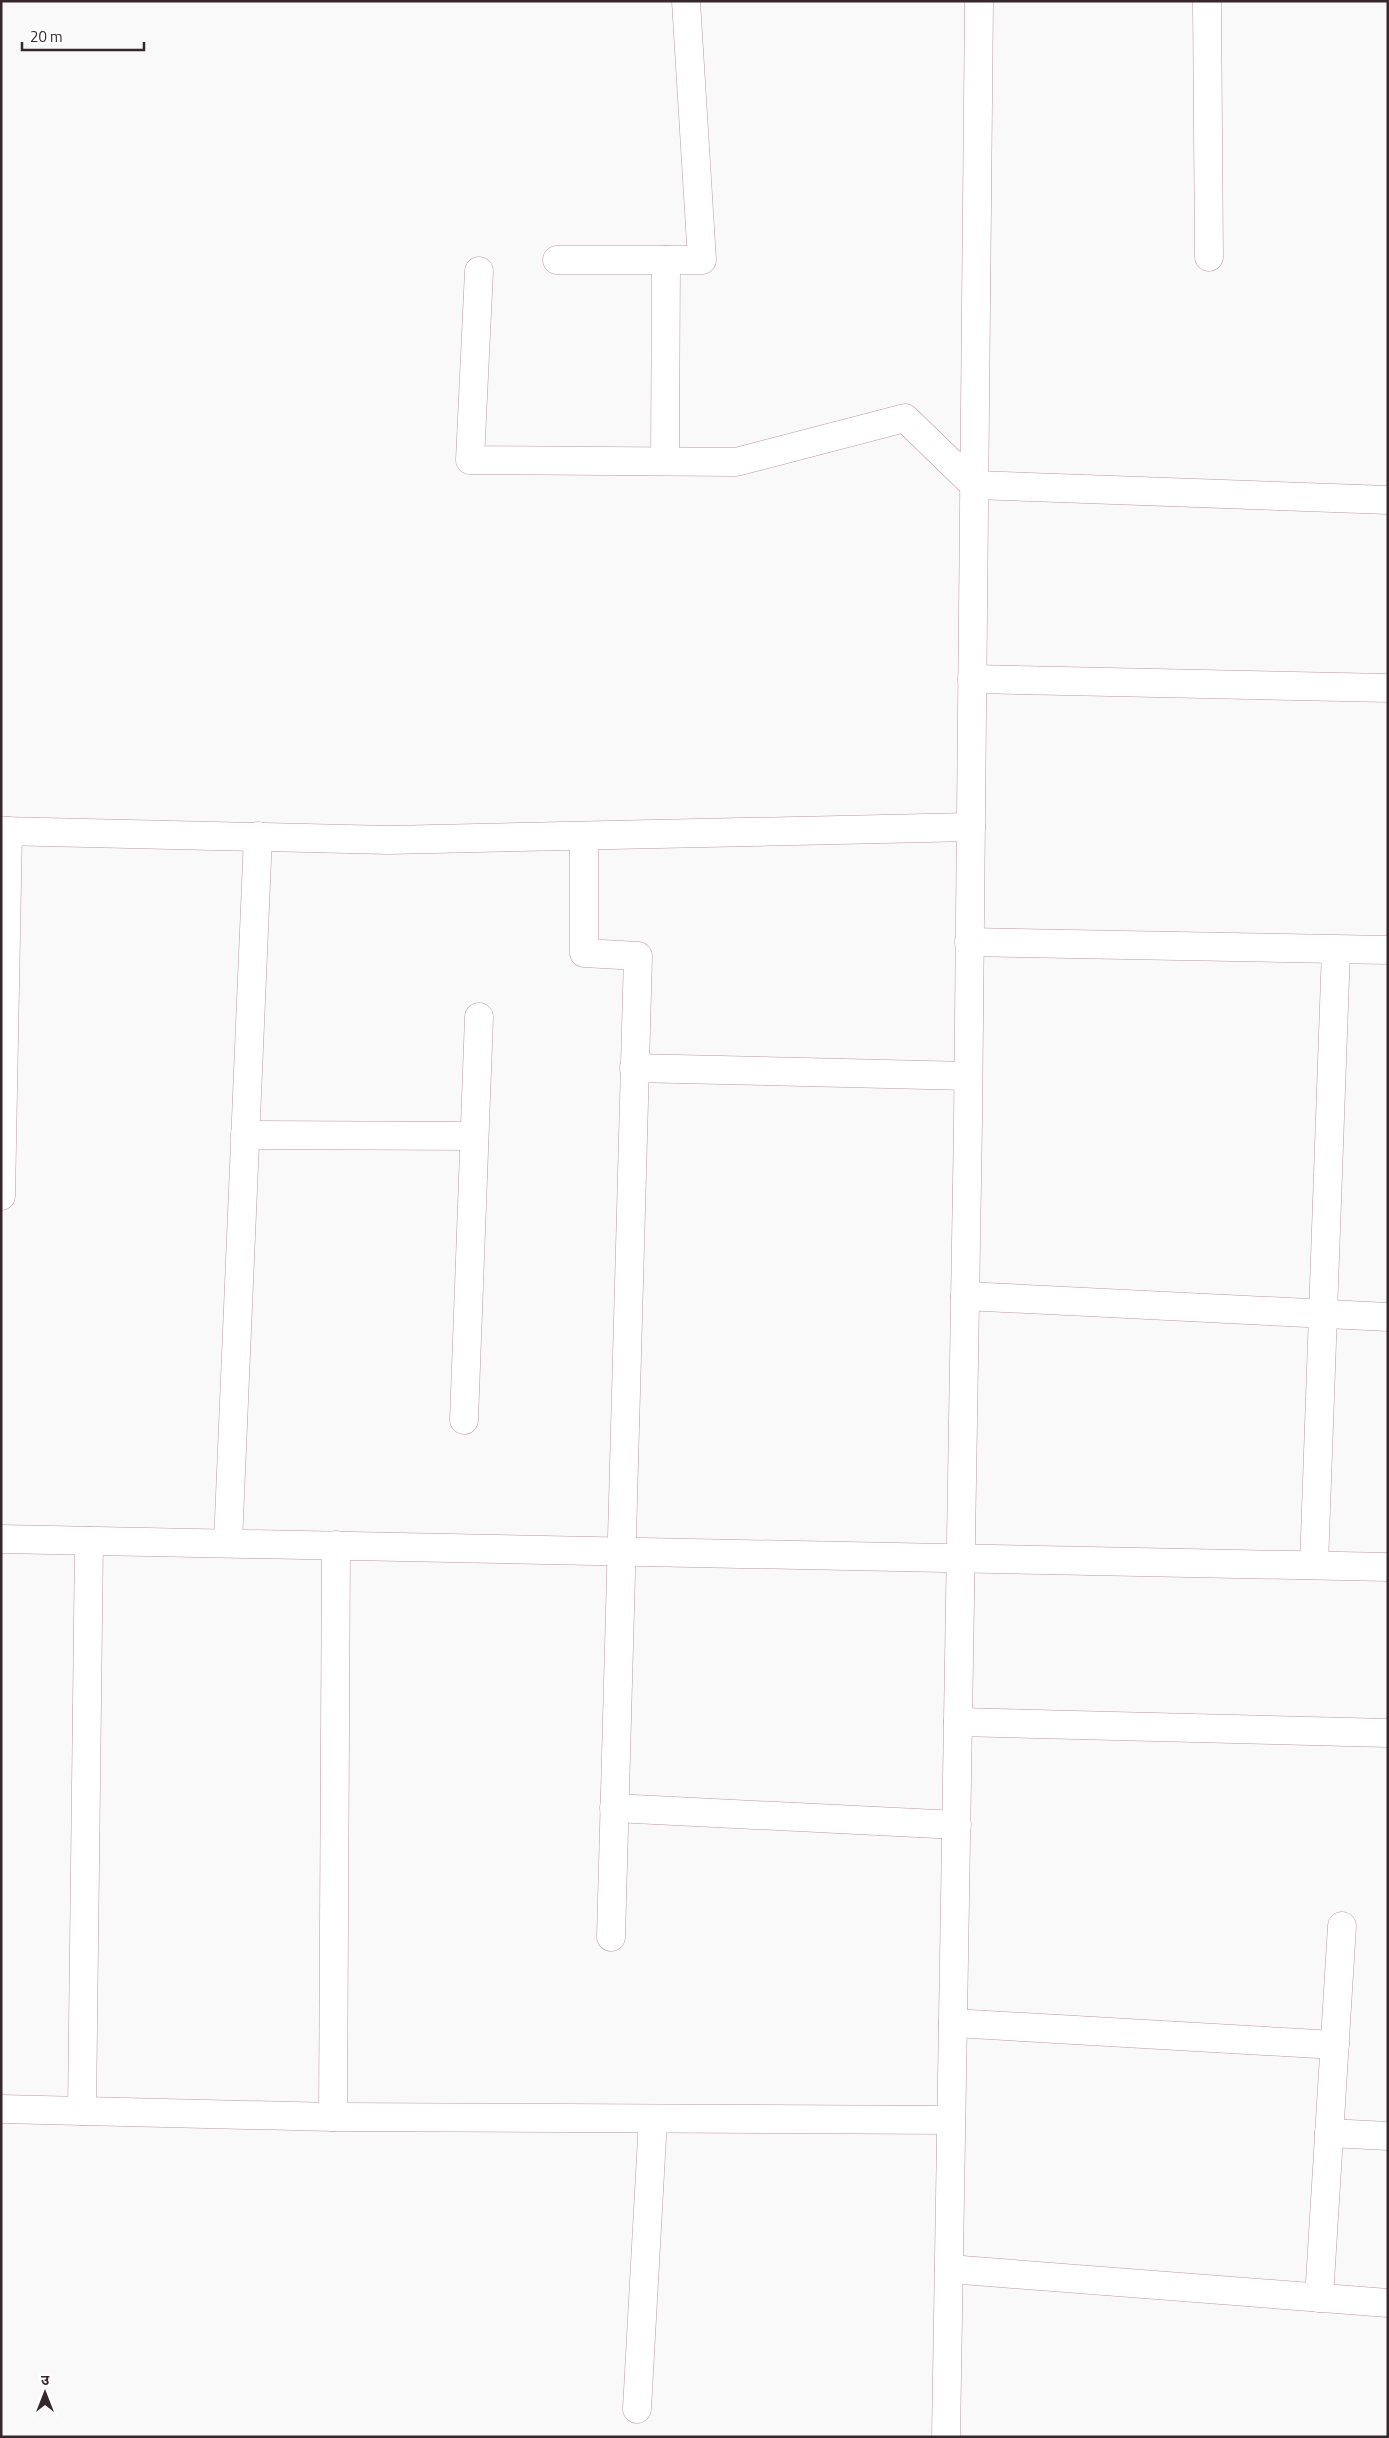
<svg xmlns="http://www.w3.org/2000/svg" width="1389" height="2438" font-family="'Titillium Web','Noto Sans Devanagari',sans-serif">
	<style>
		.lines { fill: none; stroke-linecap: round; stroke-linejoin: round }
		.minor-casing { stroke: #be97a6; stroke-width: 29 }
		.tertiary-casing { stroke: #be97a6; stroke-width: 29 }
		.minor { stroke: #fff; stroke-width: 28 }
		.tertiary { stroke: #fff; stroke-width: 28 }
	</style>
	<rect width="100%" height="100%" fill="#f9f9f9"/>
	<g class="lines">
		<g class="minor-casing">
			<g id="minor">
				<path d="M1207 1 1209 257"/>
				<path d="M557 260H702L686 1"/>
				<path d="M479 271 470 460 736 462 905 418 974 485 1388 500"/>
				<path d="M665 461 666 260"/>
				<path d="M972 679 1388 688"/>
				<path d="M1 831 389 840 971 827"/>
				<path d="M584 836V953L638 956 611 1937"/>
				<path d="M969 942 1388 950"/>
				<path d="M634 1068 968 1076"/>
				<path d="M245 1135 474 1136"/>
				<path d="M1 1196 8 831"/>
				<path d="M965 1296 1388 1317"/>
				<path d="M464 1420 479 1017"/>
				<path d="M1 1539 1388 1567"/>
				<path d="M228 1543 258 836"/>
				<path d="M1314 1565 1336 950"/>
				<path d="M958 1722 1388 1733"/>
				<path d="M614 1808 957 1825"/>
				<path d="M953 2023 1335 2045"/>
				<path d="M1 2109 333 2117 951 2120"/>
				<path d="M82 2111 89 1541"/>
				<path d="M333 2117 336 1545"/>
				<path d="M1329 2133 1388 2136"/>
				<path d="M949 2269 1388 2303"/>
				<path d="M1319 2298 1342 1926"/>
				<path d="M637 2409 653 2119"/>
			</g>
		</g>
		<g class="tertiary-casing">
			<path id="tertiary" d="M946 2437 968 1123 979 1"/>
		</g>
		<use href="#minor" class="minor"/>
		<use href="#tertiary" class="tertiary"/>
	</g>
	<rect width="1389" height="2438" fill="none" stroke="#36272d" stroke-width="5"/>
	<g transform="translate(45 2393)" stroke="#ffffff" stroke-width="4" paint-order="stroke">
	<path d="M0-4L9 19L0 12L-9 19Z" fill="#36272d"/>
	<text y="-8" font-size="14" font-weight="bold" text-anchor="middle" fill="#36272d">उ</text>
	</g>
	<path d="M22 42v8h122v-8" fill="none" stroke="#36272d" stroke-width="2.5"/>
	<text x="30" y="42" font-size="15" fill="#36272d" stroke="#ffffff" stroke-width="4" paint-order="stroke">20 m</text>
</svg>
